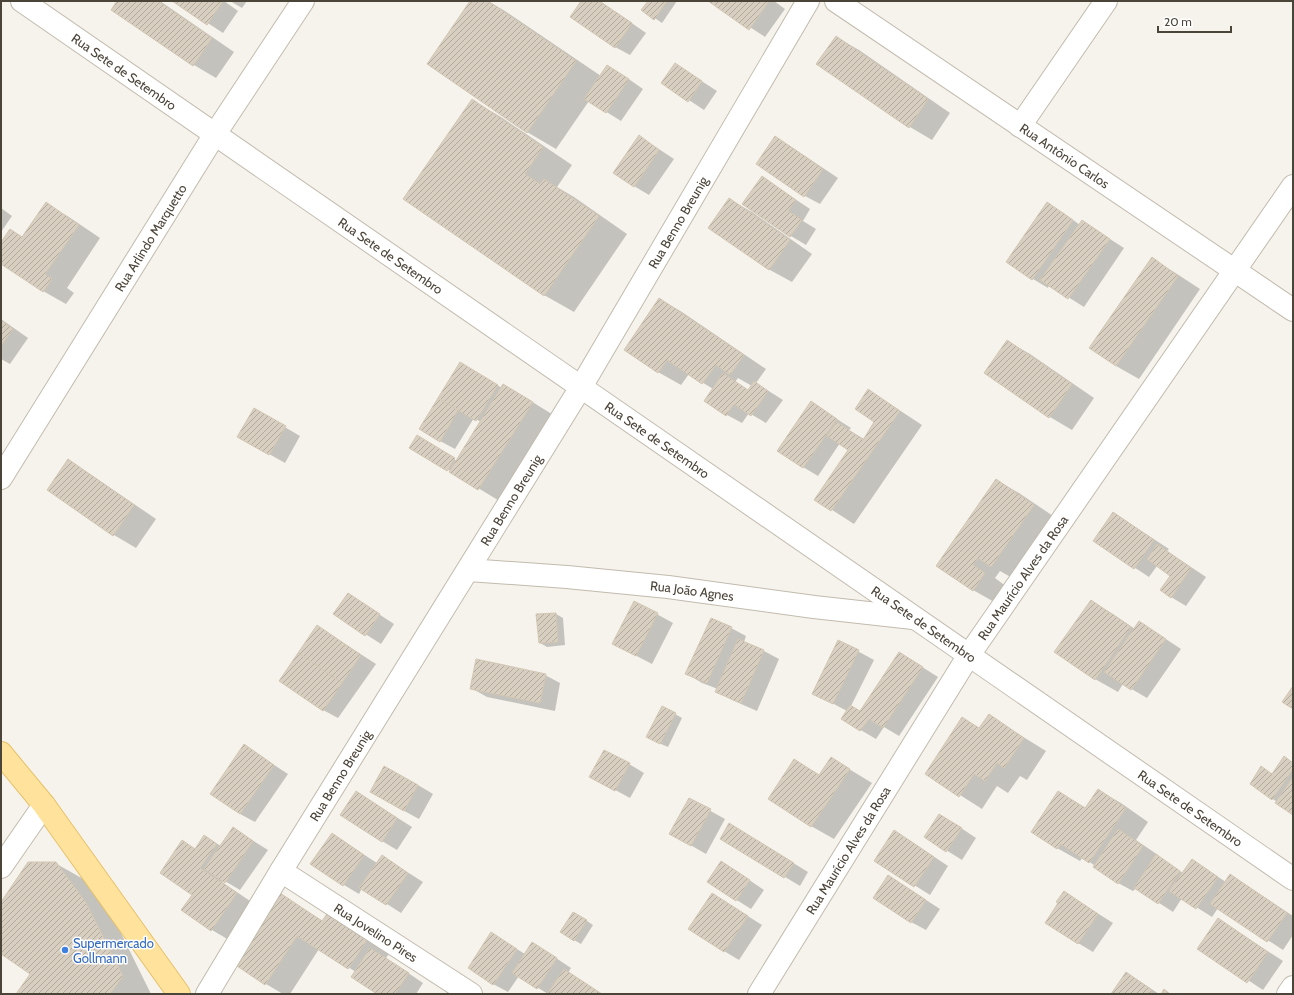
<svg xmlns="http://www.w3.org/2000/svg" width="1294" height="995" font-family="Cabin,sans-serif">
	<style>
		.shadow { fill: #0003; fill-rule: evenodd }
		.building { fill: url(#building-hatch); stroke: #d3c7b4 }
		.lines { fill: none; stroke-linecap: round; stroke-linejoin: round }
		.minor-casing { stroke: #c2bbae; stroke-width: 24 }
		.major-casing { stroke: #e6c16a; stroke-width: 24 }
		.minor { stroke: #fff; stroke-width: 22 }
		.major { stroke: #ffe39c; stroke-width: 22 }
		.shop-dot { fill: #3f7fe0; stroke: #fff; stroke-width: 1.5 }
		.labels { text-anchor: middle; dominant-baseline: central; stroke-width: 3; stroke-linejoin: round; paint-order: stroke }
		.street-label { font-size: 13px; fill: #4b4439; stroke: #fff }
		.shop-label { font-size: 13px; fill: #366cbe; stroke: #fff; text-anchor: start }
	</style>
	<defs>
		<pattern id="building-hatch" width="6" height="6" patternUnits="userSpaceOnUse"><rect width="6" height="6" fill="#d8cfc1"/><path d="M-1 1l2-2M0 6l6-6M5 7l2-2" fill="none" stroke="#b1aa9e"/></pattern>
	</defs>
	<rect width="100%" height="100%" fill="#f6f3ec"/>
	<g class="shadow">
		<path d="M118 1H160L234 52 216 78 194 65 113 10Z"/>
		<path d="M174 1H224L238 11 223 33Z"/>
		<path d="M230 1H247L242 8Z"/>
		<path d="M471 1H488L505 11 601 76 623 75 643 89 621 121 589 101 556 149 527 132Z"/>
		<path d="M582 1H600L646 33 630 55 615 47Z"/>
		<path d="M649 1H677L662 23 643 10Z"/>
		<path d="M710 1H774L785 9 765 37Z"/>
		<path d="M836 37 859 50 950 113 932 140 910 127Z"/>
		<path d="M675 64 717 91 704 110 663 83Z"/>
		<path d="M472 100 501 117 572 165 557 187 574 197 627 234 574 312 544 295Z"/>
		<path d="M639 136 674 159 649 195 634 186Z"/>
		<path d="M775 137 790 146 838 178 820 204 805 196Z"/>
		<path d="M762 177 810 209 803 221 816 229 806 245 791 236Z"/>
		<path d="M729 199 752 212 812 254 792 282 770 270 709 228Z"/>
		<path d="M46 204 69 217 100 238 67 288 74 293 66 304 43 291 1 262V243L10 230 23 237Z"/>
		<path d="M1 208 12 216 1 232Z"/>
		<path d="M1062 212 1080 225 1082 221 1124 248 1084 307 1049 285 1048 288 1033 279 1007 261Z"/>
		<path d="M1152 259 1174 272 1200 289 1139 379 1116 366 1091 348Z"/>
		<path d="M660 299 682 312 766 369 756 383 783 400 766 423 749 413 742 423 727 415 713 389 689 374 681 385 658 372 625 350ZM738 378 752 386 749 391 735 382Z"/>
		<path d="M1 319 28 338 10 364 1 359Z"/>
		<path d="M1007 341 1030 354 1094 398 1072 430 1050 417Z"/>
		<path d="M475 372 502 388 526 398 555 416 501 502 411 447 417 437 457 461 481 422 474 418 455 449 440 441Z"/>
		<path d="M868 391 890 404 922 425 854 524 815 499 850 450 840 443 818 476 803 467 812 403 851 428 849 430 864 439 876 422Z"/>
		<path d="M254 409 300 436 285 463 239 437Z"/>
		<path d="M68 461 90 474 156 519 136 548 114 535Z"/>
		<path d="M996 480 1019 493 1056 518 1014 579 1000 571 995 578 1007 587 996 603 973 590 937 566Z"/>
		<path d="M1114 513 1169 549 1167 551 1206 577 1186 606 1171 597 1172 575 1157 566 1149 577 1094 541Z"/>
		<path d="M348 594 394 624 381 644 334 614Z"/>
		<path d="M1091 601 1113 614 1135 629 1140 622 1181 649 1147 698 1123 684 1118 692 1095 679Z"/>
		<path d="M635 602 673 623 652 664 629 652Z"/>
		<path d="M556 614 563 618 565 645 547 647 540 643Z"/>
		<path d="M317 626 376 664 338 718 323 710Z"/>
		<path d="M731 628 746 636 744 642 764 651 779 659 757 711 732 700 717 692 718 689 702 683 687 674Z"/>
		<path d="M839 641 874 660 851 706 861 712 900 653 938 677 899 736 884 727 876 739 842 719 847 711 813 693Z"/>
		<path d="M545 675 560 683 555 711 487 697 471 688Z"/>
		<path d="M675 714 682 718 668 747 654 741Z"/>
		<path d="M989 716 1046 751 1027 780 1020 776 1008 793 997 786 982 809 927 774 980 729Z"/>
		<path d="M245 746 288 774 255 822 240 814Z"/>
		<path d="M831 758 872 783 834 839 811 826 795 760 820 775Z"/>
		<path d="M1284 758 1293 763V814L1273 799 1262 768 1272 774Z"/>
		<path d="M629 764 644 773 630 798 606 785Z"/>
		<path d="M418 785 433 794 419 819 386 801Z"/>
		<path d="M1098 790 1121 803 1148 822 1136 840 1158 855 1157 856 1183 873 1192 860 1226 882 1231 875 1293 916V935L1283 950 1218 908 1212 917 1182 898 1173 912 1136 888 1133 891 1118 883 1083 857 1080 861 1057 848 1059 792 1086 808Z"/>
		<path d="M689 799 725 819 706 854 685 842Z"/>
		<path d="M371 801 412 827 397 850 382 841Z"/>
		<path d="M955 824 976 838 962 860 925 837Z"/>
		<path d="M233 828 268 850 240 890 223 880 222 882 259 907 234 943 212 930 182 910 193 894 182 842 196 849 204 836 221 846Z"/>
		<path d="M744 833 808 872 800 886 721 838Z"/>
		<path d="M332 834 377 863 382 856 423 882 401 913 362 888 359 894 344 885Z"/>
		<path d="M909 840 948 866 930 895 875 860Z"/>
		<path d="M55 863 85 880 114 919 151 994H18L32 974 1 953V904Z"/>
		<path d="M736 871 764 890 751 909 708 882Z"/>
		<path d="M889 876 940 909 926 930 911 922Z"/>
		<path d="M1064 892 1113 923 1093 952 1078 943Z"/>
		<path d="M280 895 323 921 327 915 389 954 386 958 423 983 416 994H379L356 972 319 949 290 994H283L266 984Z"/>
		<path d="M727 903 762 925 739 960 724 951Z"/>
		<path d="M581 917 593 925 581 944 574 940Z"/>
		<path d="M1218 919 1283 961 1263 990 1199 948Z"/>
		<path d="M492 934 525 954 547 952 571 968 568 973 602 994H548L519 976 508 992 493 984Z"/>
		<path d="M1126 973 1141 982 1159 994H1113Z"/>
	</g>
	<g class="building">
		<path d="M117 1H158L212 38 193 66 111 10Z"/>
		<path d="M172 1H223L207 25Z"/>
		<path d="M470 1H488L576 61 527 133 427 64Z"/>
		<path d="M581 1H599L632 23 615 48 570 17Z"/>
		<path d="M648 1H667L654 20 641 10Z"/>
		<path d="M708 1H769L749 30Z"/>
		<path d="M836 36 928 99 909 128 816 64Z"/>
		<path d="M675 63 702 81 688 102 661 83Z"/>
		<path d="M607 65 629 79 606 113 584 99Z"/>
		<path d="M472 99 543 147 525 174 540 184 544 179 599 216 544 296 403 199Z"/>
		<path d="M639 135 659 150 634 187 613 173Z"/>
		<path d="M775 136 823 169 804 197 756 164Z"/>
		<path d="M762 176 796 200 788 211 802 220 790 237 742 204Z"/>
		<path d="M729 198 790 240 769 270 708 228Z"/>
		<path d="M46 202 79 225 45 274 52 279 43 292 1 264V242L10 229 22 237Z"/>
		<path d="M1047 202 1073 220 1032 280 1006 262Z"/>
		<path d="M1082 220 1110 239 1068 299 1040 280Z"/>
		<path d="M1152 257 1178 276 1116 366 1089 348Z"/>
		<path d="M659 298 744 355 730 375 716 365 702 384 667 360 658 373 624 350Z"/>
		<path d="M1 320 13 329 1 346Z"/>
		<path d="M1007 340 1072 384 1049 418 984 373Z"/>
		<path d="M460 362 498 385 476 421 438 398Z"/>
		<path d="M723 373 748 390 754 381 768 391 751 416 734 404 726 416 704 401Z"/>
		<path d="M503 384 533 402 478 490 449 472Z"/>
		<path d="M868 389 900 411 831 511 814 500 848 450 827 436 837 422 863 440 874 422 855 409Z"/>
		<path d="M438 398 458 410 440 442 419 429Z"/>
		<path d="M811 401 837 419 803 468 777 451Z"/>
		<path d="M254 408 286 426 269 455 237 437Z"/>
		<path d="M417 435 455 458 447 471 409 448Z"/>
		<path d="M68 459 134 505 113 536 47 490Z"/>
		<path d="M996 479 1034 505 991 567 978 558 973 565 985 573 973 591 936 566Z"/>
		<path d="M1113 512 1154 540 1134 569 1093 541Z"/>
		<path d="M1157 544 1191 568 1171 598 1160 590 1170 576 1147 559Z"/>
		<path d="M348 593 380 614 365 636 333 614Z"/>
		<path d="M1091 600 1131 627 1095 680 1054 652Z"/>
		<path d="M634 601 658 613 636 656 612 644Z"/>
		<path d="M556 613 558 642 539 643 536 614Z"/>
		<path d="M711 618 732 627 707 683 685 674Z"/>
		<path d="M1139 621 1166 639 1131 690 1104 672Z"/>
		<path d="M317 625 361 655 342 683 298 653Z"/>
		<path d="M738 639 764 650 741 703 715 692Z"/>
		<path d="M838 640 859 650 833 704 812 694Z"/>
		<path d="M899 652 923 667 883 728 869 719 860 731 841 719 850 705 860 711Z"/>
		<path d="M298 653 342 683 323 711 279 681Z"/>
		<path d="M476 659 546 674 540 703 470 689Z"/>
		<path d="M1293 686V709L1282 702Z"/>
		<path d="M662 706 676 713 660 744 646 737Z"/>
		<path d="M989 714 1024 738 1004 768 997 763 985 781 974 774 959 797 925 774 962 717 979 728Z"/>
		<path d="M244 744 274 765 240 814 210 794Z"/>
		<path d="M604 750 630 763 615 791 589 777Z"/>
		<path d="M1284 756 1293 763V769L1272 800 1250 784 1261 766 1272 774Z"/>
		<path d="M831 757 850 769 811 827 768 799 794 759 819 775Z"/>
		<path d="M384 766 418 785 404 811 370 792Z"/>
		<path d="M1293 777V815L1275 803Z"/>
		<path d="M1098 789 1126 808 1089 863 1061 844 1057 849 1031 832 1058 791 1085 808Z"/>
		<path d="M356 791 397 818 382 842 340 815Z"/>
		<path d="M689 798 711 809 691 846 669 834Z"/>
		<path d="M939 814 962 828 946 852 924 837Z"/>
		<path d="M729 823 794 863 784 878 720 839Z"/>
		<path d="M233 827 253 841 225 883 204 869Z"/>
		<path d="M1118 829 1143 846 1118 884 1093 867Z"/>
		<path d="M894 830 934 857 914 887 874 861Z"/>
		<path d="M332 833 364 855 343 886 310 864Z"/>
		<path d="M204 835 217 844 200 868 237 893 211 931 181 910 192 895 160 873 182 840 195 849Z"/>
		<path d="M1156 854 1180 871 1158 904 1134 888Z"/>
		<path d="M382 855 408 873 386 905 359 888Z"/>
		<path d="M1192 859 1218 877 1196 909 1169 891Z"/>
		<path d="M721 861 750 880 736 901 707 882Z"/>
		<path d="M28 862H56L85 901 123 976 110 994H16L30 974 1 954V902Z"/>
		<path d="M1230 874 1287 913 1267 942 1210 904Z"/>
		<path d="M888 875 926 900 911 923 873 898Z"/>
		<path d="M1064 891 1098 914 1078 944 1045 923 1058 903 1056 902Z"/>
		<path d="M280 893 322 921 327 914 367 940 348 969 297 936 265 985 234 964Z"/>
		<path d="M712 893 748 916 724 952 688 929Z"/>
		<path d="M573 912 587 920 574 941 560 932Z"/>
		<path d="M1218 918 1268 952 1247 983 1197 949Z"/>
		<path d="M491 932 517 949 493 985 468 968Z"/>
		<path d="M532 942 557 958 537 989 512 973Z"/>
		<path d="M370 948 409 973 395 994H377L351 977Z"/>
		<path d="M564 969 602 994H547Z"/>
		<path d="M1126 972 1152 990 1149 994H1111Z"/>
		<path d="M1164 989 1170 994H1161Z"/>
	</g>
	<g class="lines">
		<g class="minor-casing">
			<g id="minor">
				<path id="s1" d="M22 1 1293 879"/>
				<path id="s2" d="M836 1 1293 310"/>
				<path d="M1020 126 1106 1"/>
				<path id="s3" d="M1 478 215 134 303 1"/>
				<path id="s4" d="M468 570 567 577 668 587 814 607 913 618"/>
				<path d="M1 867 44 805"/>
				<path id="s5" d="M281 871 471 994"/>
				<path id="s6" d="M207 994 281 871 581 387 808 1"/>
				<path id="s7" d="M759 994 969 655 1293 186"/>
				<path d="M1288 994 1293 987"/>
			</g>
		</g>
		<g class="major-casing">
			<path id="major" d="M1 753 44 805 179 994"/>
		</g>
		<use href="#minor" class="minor"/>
		<use href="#major" class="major"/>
	</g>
	<circle class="shop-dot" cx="65" cy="950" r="4"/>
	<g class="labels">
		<g class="street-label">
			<text stroke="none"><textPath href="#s1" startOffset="124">Rua Sete de Setembro</textPath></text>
			<text stroke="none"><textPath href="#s2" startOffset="276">Rua Antônio Carlos</textPath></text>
			<text stroke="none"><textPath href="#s6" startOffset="904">Rua Benno Breunig</textPath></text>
			<text stroke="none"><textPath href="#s3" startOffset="283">Rua Arlindo Marquetto</textPath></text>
			<text stroke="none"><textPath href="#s1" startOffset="448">Rua Sete de Setembro</textPath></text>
			<text stroke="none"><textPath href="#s1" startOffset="772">Rua Sete de Setembro</textPath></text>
			<text stroke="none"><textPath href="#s6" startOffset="580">Rua Benno Breunig</textPath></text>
			<text stroke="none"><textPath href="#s7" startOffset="493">Rua Maurício Alves da Rosa</textPath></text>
			<text stroke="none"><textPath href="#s4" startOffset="225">Rua João Agnes</textPath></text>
			<text stroke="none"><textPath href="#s1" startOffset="1096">Rua Sete de Setembro</textPath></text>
			<text stroke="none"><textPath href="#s6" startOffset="256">Rua Benno Breunig</textPath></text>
			<text stroke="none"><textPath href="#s1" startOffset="1420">Rua Sete de Setembro</textPath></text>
			<text stroke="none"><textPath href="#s7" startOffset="169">Rua Maurício Alves da Rosa</textPath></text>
			<text stroke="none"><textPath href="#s5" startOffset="113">Rua Jovelino Pires</textPath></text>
		</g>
		<g class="shop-label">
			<text x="73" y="943">Supermercado<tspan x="73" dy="15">Gollmann</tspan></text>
		</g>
	</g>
	<rect width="1294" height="995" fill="none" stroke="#4b4439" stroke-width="4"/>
	<path d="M1158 26v6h73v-6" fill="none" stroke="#4b4439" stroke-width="2"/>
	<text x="1164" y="26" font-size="12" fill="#4b4439" stroke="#ffffff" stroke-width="3" paint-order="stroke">20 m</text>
</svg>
